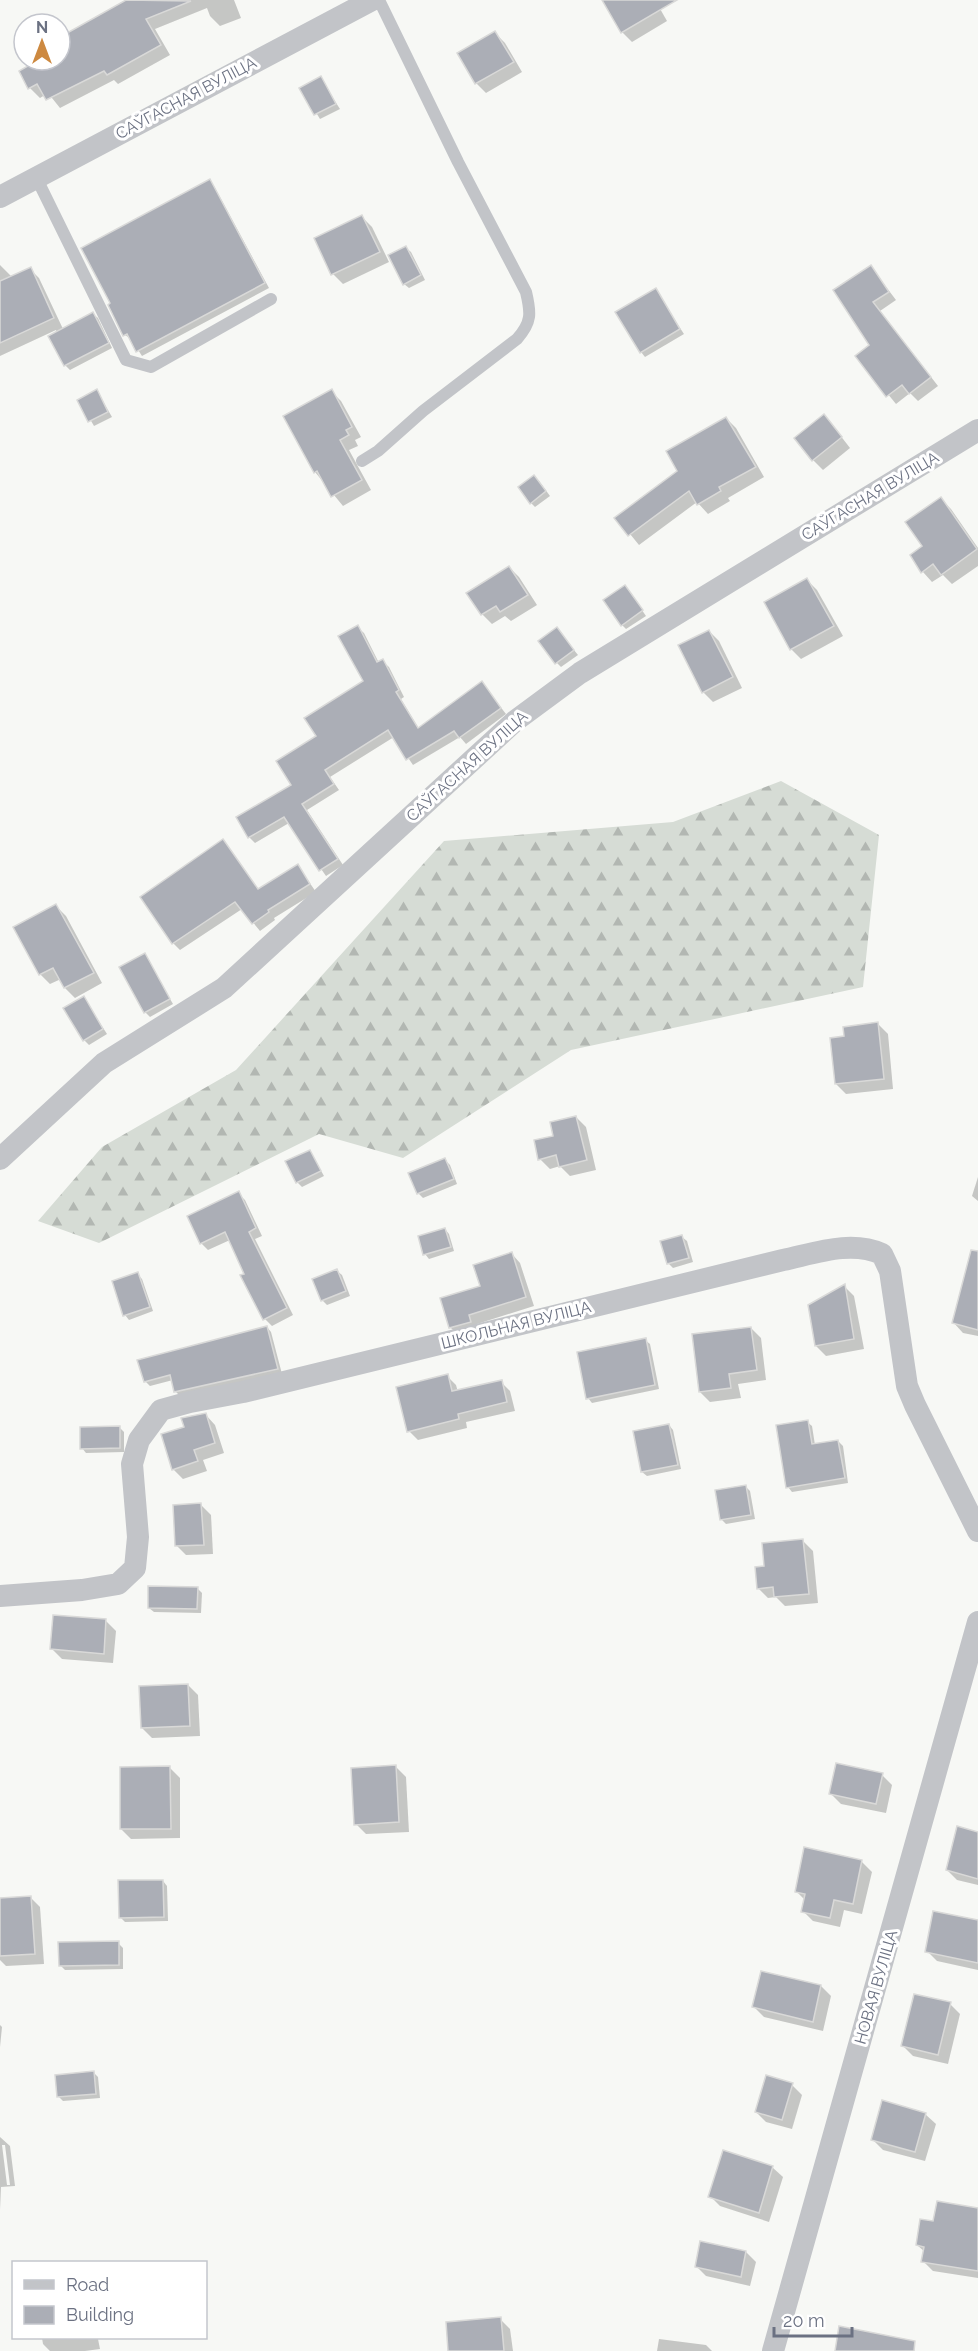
<svg xmlns="http://www.w3.org/2000/svg" width="978" height="2351" font-family="Raleway,sans-serif">
	<style>
		.forest { fill: url(#forest-firs) }
		.shadow { fill: #0003; fill-rule: evenodd }
		.building { fill: #abaeb6; stroke: #d9d9d8; stroke-width: 1.5 }
		.lines { fill: none; stroke-linecap: round; stroke-linejoin: round }
		.service { stroke: #c2c4c8; stroke-width: 12 }
		.minor { stroke: #c2c4c8; stroke-width: 22 }
		.labels { text-anchor: middle; dominant-baseline: central; stroke-width: 6; stroke-linejoin: round; paint-order: stroke }
		.street-label { font-size: 16px; fill: #6b7182; stroke: #fff }
	</style>
	<defs>
		<pattern id="forest-firs" width="22" height="20" patternUnits="userSpaceOnUse" patternTransform="scale(1.5)"><rect width="22" height="20" fill="#d6dcd5"/><path d="M5 1l3.5 6h-7zM16 11l3.5 6h-7z" fill="#b2b7b2"/></pattern>
	</defs>
	<rect width="100%" height="100%" fill="#f7f8f5"/>
	<path class="forest" d="M781 781 879 835 863 987 571 1050 403 1158 319 1134 99 1243 38 1221 102 1147 236 1070 444 841 673 822Z"/>
	<g class="shadow">
		<path d="M129 0H234L241 18 220 26 210 16 207 8 155 29 170 55 118 84 114 80 60 108 48 93 40 98 30 88V67L26 60H60V41Z"/>
		<path d="M603 0H655L667 21 632 42 622 32Z"/>
		<path d="M495 33 505 43 522 72 486 93 476 83Z"/>
		<path d="M320 78 340 109 320 119 301 88Z"/>
		<path d="M210 181 214 186 269 288 142 356 131 339 125 335Z"/>
		<path d="M362 217 372 227 389 262 343 284 333 274Z"/>
		<path d="M406 248 411 252 425 280 409 288 404 284Z"/>
		<path d="M0 265 12 277 30 269 39 278 63 329 93 314 98 318 112 348 70 370 65 365 56 330 0 356Z"/>
		<path d="M871 267 896 300 880 311 938 386 918 401 910 393 896 404 857 356 871 345Z"/>
		<path d="M655 290 684 334 645 357 641 352Z"/>
		<path d="M97 391 112 417 94 426 79 400Z"/>
		<path d="M331 391 341 401 361 437 355 440 358 446 349 450 371 490 343 506 315 472Z"/>
		<path d="M726 418 736 428 764 477 728 498 730 501 708 514 697 502 639 545 617 518 679 471Z"/>
		<path d="M833 426 850 448 823 470 813 460Z"/>
		<path d="M539 481 550 496 535 507 531 503Z"/>
		<path d="M941 499 951 509 978 548V566L952 584 943 575 932 582 923 572Z"/>
		<path d="M509 567 519 577 537 605 511 621 505 616 492 624 482 614Z"/>
		<path d="M807 580 817 590 843 636 801 659 791 649Z"/>
		<path d="M629 591 646 616 626 629 622 625Z"/>
		<path d="M357 627 364 633 379 663 382 661 389 667 404 697 401 699 419 729 482 683 506 714 466 744 460 737 413 765 394 737 330 777 339 790 307 810 343 865 326 876 289 823 255 843 249 837 293 786 318 736 365 682Z"/>
		<path d="M557 629 578 655 561 667 557 663Z"/>
		<path d="M709 631 719 641 742 688 713 702 703 692Z"/>
		<path d="M223 841 259 890 298 866 316 892 274 918 275 920 260 931 242 909 180 950 173 943Z"/>
		<path d="M56 906 66 916 102 983 75 998 65 988 61 979 50 984 40 974 15 928Z"/>
		<path d="M144 955 173 1004 150 1017 145 1012Z"/>
		<path d="M84 998 107 1034 89 1045 84 1040Z"/>
		<path d="M878 1024 888 1034 893 1089 846 1094 836 1084Z"/>
		<path d="M576 1117 586 1127 596 1170 570 1176 560 1166 550 1169 540 1159Z"/>
		<path d="M310 1151 324 1176 302 1187 297 1182Z"/>
		<path d="M445 1160 450 1165 457 1184 423 1198 418 1193Z"/>
		<path d="M978 1177V1201L972 1196Z"/>
		<path d="M238 1193 245 1200 262 1236 255 1239 293 1315 272 1326 265 1319 230 1240 208 1250 201 1243Z"/>
		<path d="M445 1229 449 1234 454 1251 429 1259 425 1254Z"/>
		<path d="M682 1237 687 1241 693 1262 673 1268 668 1263Z"/>
		<path d="M512 1254 520 1263 534 1306 477 1324 459 1336 450 1327 482 1287Z"/>
		<path d="M337 1271 342 1275 350 1296 327 1305 322 1300Z"/>
		<path d="M137 1274 142 1279 153 1311 129 1320 125 1315Z"/>
		<path d="M978 1280V1336L963 1333 953 1322Z"/>
		<path d="M844 1286 854 1296 864 1349 826 1356 816 1346Z"/>
		<path d="M267 1327 271 1332 282 1374 180 1396 176 1392 173 1380 150 1386 145 1381Z"/>
		<path d="M751 1328 761 1338 766 1380 738 1384 741 1398 710 1402 700 1392Z"/>
		<path d="M645 1340 650 1344 659 1389 592 1403 588 1398Z"/>
		<path d="M447 1376 456 1385 458 1392 501 1382 510 1391 515 1411 466 1422 467 1428 418 1440 409 1431Z"/>
		<path d="M205 1414 215 1425 224 1453 203 1460 207 1471 183 1479 173 1469 185 1428Z"/>
		<path d="M807 1422 812 1426 815 1445 838 1441 843 1446 848 1483 792 1492 788 1487Z"/>
		<path d="M669 1425 673 1430 681 1469 647 1476 642 1472Z"/>
		<path d="M119 1427 124 1432V1452L86 1453 82 1448Z"/>
		<path d="M746 1487 750 1491 755 1519 726 1524 721 1519Z"/>
		<path d="M201 1505 211 1515 213 1554 186 1555 176 1545Z"/>
		<path d="M803 1541 813 1551 818 1603 785 1606 776 1597 768 1598 758 1588 766 1568Z"/>
		<path d="M197 1588 202 1593 201 1613 154 1612 149 1608Z"/>
		<path d="M106 1621 116 1631 113 1663 62 1659 52 1649Z"/>
		<path d="M188 1685 198 1695 200 1736 152 1738 142 1728Z"/>
		<path d="M396 1767 406 1777 409 1832 366 1834 356 1824Z"/>
		<path d="M170 1768 180 1778V1838L131 1839 121 1829Z"/>
		<path d="M882 1775 892 1785 886 1813 841 1804 831 1794Z"/>
		<path d="M978 1833V1885L957 1880 947 1870Z"/>
		<path d="M806 1849 862 1862 872 1872 862 1914 844 1910 840 1927 813 1921 803 1911 805 1900 796 1891Z"/>
		<path d="M163 1881 167 1886 168 1921 125 1922 120 1917Z"/>
		<path d="M30 1897 40 1907 44 1964 6 1966 0 1960V1899Z"/>
		<path d="M978 1921V1970L937 1961 927 1951Z"/>
		<path d="M118 1943 123 1948V1969L65 1970 60 1965Z"/>
		<path d="M821 1986 831 1996 823 2031 764 2017 754 2007Z"/>
		<path d="M950 2004 960 2014 948 2064 913 2056 903 2046Z"/>
		<path d="M0 2025 2 2027 0 2047Z"/>
		<path d="M94 2073 98 2077 100 2098 63 2101 58 2096Z"/>
		<path d="M792 2085 802 2095 792 2129 766 2122 756 2112Z"/>
		<path d="M925 2114 936 2124 925 2161 883 2150 873 2140Z"/>
		<path d="M0 2137 10 2146 15 2186 1 2187 0 2210ZM2 2145H5L10 2185H7Z"/>
		<path d="M772 2167 783 2177 769 2222 720 2206 710 2196Z"/>
		<path d="M978 2209V2278L933 2271 923 2261 925 2252 917 2245 935 2223Z"/>
		<path d="M746 2252 756 2262 750 2286 706 2276 696 2266Z"/>
		<path d="M500 2319 510 2329 513 2351H450Z"/>
		<path d="M42 2338H113L98 2339 100 2349 85 2351H50L43 2344Z"/>
		<path d="M659 2339 706 2345 712 2351H657Z"/>
	</g>
	<g class="building">
		<path d="M126 0 191 1 146 19 161 45 107 75 104 71 46 100 37 84 28 89 19 71 28 66 25 60H60V37Z"/>
		<path d="M602 0H677L621 33Z"/>
		<path d="M495 31 514 62 475 84 457 53Z"/>
		<path d="M321 76 336 104 314 115 299 88Z"/>
		<path d="M210 179 265 283 136 352 127 334 123 336 108 305 110 303 81 248Z"/>
		<path d="M362 215 380 252 331 275 314 238Z"/>
		<path d="M406 246 421 275 403 285 388 255Z"/>
		<path d="M871 265 889 292 873 302 931 377 909 394 902 385 886 397 855 356 869 345 833 290Z"/>
		<path d="M31 267 54 318 0 343V281Z"/>
		<path d="M656 288 680 329 640 353 615 312Z"/>
		<path d="M93 312 109 343 64 366 48 336Z"/>
		<path d="M97 389 108 412 88 422 77 400Z"/>
		<path d="M332 389 352 427 346 430 349 435 340 440 362 480 331 497 317 471 314 473 283 416Z"/>
		<path d="M824 414 842 437 812 461 794 438Z"/>
		<path d="M726 417 756 467 719 487 721 491 697 505 689 491 628 536 614 518 677 471 666 451Z"/>
		<path d="M534 475 546 491 530 504 518 487Z"/>
		<path d="M941 497 977 549 941 575 933 564 921 573 910 555 922 546 905 522Z"/>
		<path d="M509 566 528 595 500 612 496 606 481 615 466 593Z"/>
		<path d="M807 578 834 626 790 650 764 602Z"/>
		<path d="M625 585 643 610 621 626 603 600Z"/>
		<path d="M358 625 377 662 383 659 399 690 396 692 418 728 482 681 501 708 459 738 454 731 406 760 388 730 325 770 334 784 302 804 338 859 319 871 284 817 248 838 236 817 291 785 276 761 316 736 304 718 363 681 338 636Z"/>
		<path d="M557 627 574 650 555 664 538 641Z"/>
		<path d="M709 630 733 677 702 693 678 645Z"/>
		<path d="M223 839 258 889 298 864 310 884 268 910 269 912 252 924 235 902 172 944 140 897Z"/>
		<path d="M56 904 94 973 64 988 53 968 39 975 13 927Z"/>
		<path d="M145 953 170 999 144 1013 119 967Z"/>
		<path d="M84 996 103 1029 83 1041 63 1008Z"/>
		<path d="M878 1022 884 1079 835 1084 830 1038 844 1036 843 1027Z"/>
		<path d="M576 1116 587 1160 559 1167 556 1155 538 1160 534 1140 553 1136 550 1122Z"/>
		<path d="M310 1150 321 1171 296 1183 285 1161Z"/>
		<path d="M445 1158 454 1179 417 1194 408 1173Z"/>
		<path d="M239 1191 256 1228 249 1232 287 1308 263 1320 240 1275 244 1274 225 1232 200 1244 187 1216Z"/>
		<path d="M445 1228 451 1247 423 1255 418 1236Z"/>
		<path d="M682 1235 689 1258 667 1264 660 1241Z"/>
		<path d="M971 1250 978 1251V1330L952 1323Z"/>
		<path d="M512 1252 526 1297 469 1315 471 1322 449 1328 440 1298 480 1286 473 1265Z"/>
		<path d="M337 1269 346 1291 321 1301 312 1279Z"/>
		<path d="M138 1272 150 1307 123 1316 112 1281Z"/>
		<path d="M845 1284 854 1339 815 1346 808 1305Z"/>
		<path d="M267 1326 278 1369 174 1392 170 1375 144 1382 137 1360Z"/>
		<path d="M751 1327 757 1370 729 1374 731 1388 699 1392 692 1334Z"/>
		<path d="M646 1338 655 1385 586 1399 577 1352Z"/>
		<path d="M448 1374 452 1391 502 1380 507 1402 458 1414 459 1419 407 1432 396 1387Z"/>
		<path d="M206 1413 215 1443 194 1450 198 1461 172 1470 161 1434 184 1427 181 1418Z"/>
		<path d="M808 1420 812 1444 838 1440 845 1478 786 1488 776 1425Z"/>
		<path d="M669 1424 678 1465 641 1472 633 1431Z"/>
		<path d="M120 1426V1448L80 1449V1427Z"/>
		<path d="M746 1485 751 1515 720 1520 715 1490Z"/>
		<path d="M201 1503 204 1545 175 1546 173 1505Z"/>
		<path d="M803 1539 809 1594 774 1597 773 1587 757 1589 755 1567 764 1566 762 1543Z"/>
		<path d="M148 1586 198 1587 197 1609 148 1608Z"/>
		<path d="M53 1615 106 1619 104 1654 50 1649Z"/>
		<path d="M188 1684 190 1726 141 1728 139 1686Z"/>
		<path d="M836 1763 883 1773 876 1804 829 1794Z"/>
		<path d="M396 1765 399 1822 354 1825 351 1768Z"/>
		<path d="M170 1766 171 1829H120V1767Z"/>
		<path d="M957 1826 978 1832V1879L946 1870Z"/>
		<path d="M804 1847 862 1860 853 1904 834 1900 830 1918 801 1912 805 1894 795 1892Z"/>
		<path d="M118 1880H163L164 1917 119 1918Z"/>
		<path d="M31 1896 35 1954 0 1956V1898Z"/>
		<path d="M933 1911 978 1920V1963L925 1952Z"/>
		<path d="M119 1941V1965L59 1966 58 1942Z"/>
		<path d="M761 1971 821 1985 813 2022 752 2007Z"/>
		<path d="M914 1994 951 2002 938 2055 901 2046Z"/>
		<path d="M94 2071 96 2094 57 2097 55 2075Z"/>
		<path d="M766 2075 793 2083 782 2120 755 2112Z"/>
		<path d="M882 2100 926 2113 915 2152 871 2140Z"/>
		<path d="M723 2150 773 2166 759 2213 708 2197Z"/>
		<path d="M937 2201 978 2208V2271L921 2262 924 2247 916 2245 920 2219 933 2221Z"/>
		<path d="M700 2241 746 2251 741 2277 695 2267Z"/>
		<path d="M501 2317 504 2351H448L446 2322Z"/>
		<path d="M839 2326 915 2341 914 2351H835Z"/>
	</g>
	<g class="lines">
		<g class="service">
			<path d="M36 177 126 360 151 367 271 299"/>
			<path d="M362 461 378 451 423 411 517 339C532 322 531 313 526 292L458 162 379 0"/>
		</g>
		<g class="minor">
			<path d="M0 197 372 0"/>
			<path d="M0 1159 104 1063 224 988 515 721 580 673 978 430"/>
			<path d="M0 1596 82 1590 118 1584 135 1568 138 1537 132 1464 139 1440 161 1410 190 1402 243 1392 783 1260C816 1253 851 1240 882 1254L890 1271 907 1386 915 1405 978 1531"/>
			<path d="M773 2351 978 1622"/>
		</g>
	</g>
	<g class="labels">
		<g class="street-label">
			<text transform="translate(186 98) rotate(-28)">САЎГАСНАЯ ВУЛІЦА</text>
			<text transform="translate(870 496) rotate(-31)">САЎГАСНАЯ ВУЛІЦА</text>
			<text transform="translate(467 766) rotate(-42)">САЎГАСНАЯ ВУЛІЦА</text>
			<text transform="translate(516 1325) rotate(-14)">ШКОЛЬНАЯ ВУЛІЦА</text>
			<text transform="translate(876 1987) rotate(-74)">НОВАЯ ВУЛІЦА</text>
		</g>
	</g>
	<rect x="12" y="2261" width="195" height="78" fill="#ffffff" stroke="#c4c6cd" stroke-width="1.5"/>
	<rect x="24" y="2280" width="30" height="9" fill="#c2c4c8" stroke="#c4c6cd" stroke-width="1.5"/>
	<text x="66" y="2291" font-size="18" fill="#6b7182">Road</text>
	<rect x="24" y="2306" width="30" height="18" fill="#abaeb6" stroke="#c4c6cd" stroke-width="1.5"/>
	<text x="66" y="2321" font-size="18" fill="#6b7182">Building</text>
	<g transform="translate(42 42)"><circle r="28" fill="#ffffff" stroke="#c4c6cd" stroke-width="1.5"/>
	<path d="M0-4.5L10 22L0 15L-10 22Z" fill="#cd8940"/>
	<text y="-9" font-size="16" font-weight="bold" text-anchor="middle" fill="#6b7182">N</text>
	</g>
	<path d="M774 2327v9h78v-9" fill="none" stroke="#6b7182" stroke-width="3"/>
	<text x="783" y="2327" font-size="18" fill="#6b7182" stroke="#ffffff" stroke-width="4.5" paint-order="stroke">20 m</text>
</svg>
